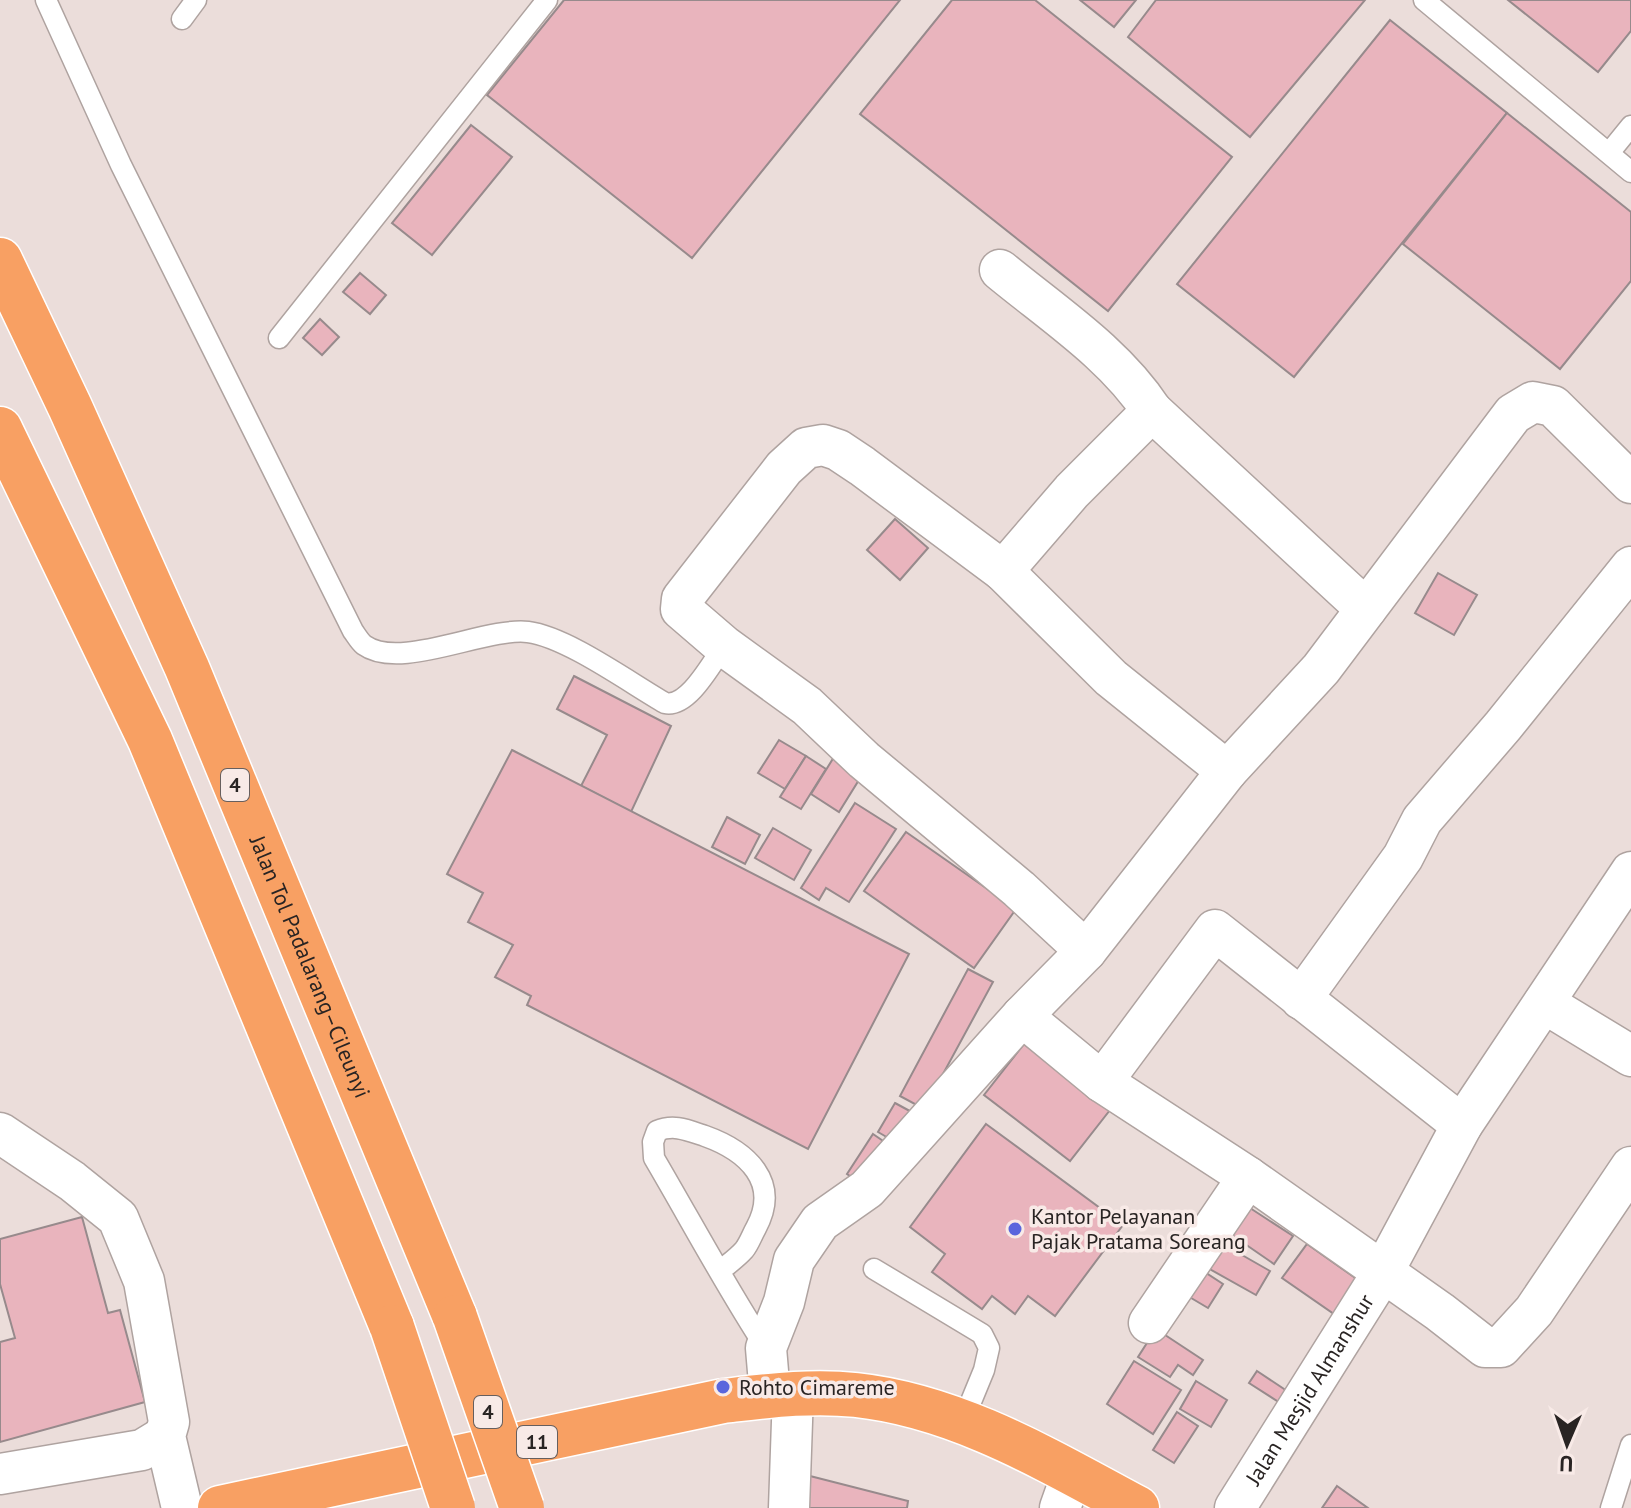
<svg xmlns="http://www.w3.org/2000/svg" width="1631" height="1508" font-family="'PT Sans',sans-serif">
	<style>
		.building { fill: #e9b4bd; stroke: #978a8c; stroke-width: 2 }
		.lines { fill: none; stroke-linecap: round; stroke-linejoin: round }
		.lane-casing { stroke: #afa3a0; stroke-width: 23 }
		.street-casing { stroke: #afa3a0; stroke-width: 43 }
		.highway-casing { stroke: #fff; stroke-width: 47 }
		.lane { stroke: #fff; stroke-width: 20 }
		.street { stroke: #fff; stroke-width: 40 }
		.highway { stroke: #f8a063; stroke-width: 44 }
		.highway-bridge-casing { stroke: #fff; stroke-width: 47; stroke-linecap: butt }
		.highway-bridge { stroke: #f8a063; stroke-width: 44 }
		.poi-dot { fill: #5a66dd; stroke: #f8eae7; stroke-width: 3 }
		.labels { text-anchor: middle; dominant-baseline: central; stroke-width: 7; stroke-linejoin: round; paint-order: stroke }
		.shield { fill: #f8eae7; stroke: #675f5e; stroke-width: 2 }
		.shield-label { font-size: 20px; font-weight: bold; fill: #292423 }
		.street-label { font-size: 22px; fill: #292423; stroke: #f8eae7 }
		.poi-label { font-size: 22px; fill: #292423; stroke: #f8eae7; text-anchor: start }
	</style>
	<rect width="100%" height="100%" fill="#ebddda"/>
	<g class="building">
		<path d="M564 0H900L692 258 487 95Z"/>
		<path d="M952 0H1035L1232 157 1108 311 860 114Z"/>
		<path d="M1080 0H1136L1114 27Z"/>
		<path d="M1156 0H1365L1250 137 1128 37Z"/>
		<path d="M1508 0H1631V31L1598 72Z"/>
		<path d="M1390 20 1507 113 1294 377 1177 284Z"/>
		<path d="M1507 113 1631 212V281L1560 369 1403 244Z"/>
		<path d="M471 125 512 157 432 255 392 223Z"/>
		<path d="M360 273 386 295 370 314 343 292Z"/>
		<path d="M320 319 339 337 322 355 303 338Z"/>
		<path d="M895 519 928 548 900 580 867 550Z"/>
		<path d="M1438 573 1477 595 1454 635 1415 613Z"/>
		<path d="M574 676 671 726 631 812 581 786 607 735 557 709Z"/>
		<path d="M779 740 806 756 785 789 758 773Z"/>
		<path d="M512 750 909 954 808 1149 527 1005 531 996 495 977 513 945 468 922 483 893 447 874Z"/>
		<path d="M806 756 826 769 801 809 780 797Z"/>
		<path d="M834 757 862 775 839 812 811 794Z"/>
		<path d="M855 803 896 829 849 902 826 888 819 900 801 888Z"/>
		<path d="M727 817 760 835 745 864 712 847Z"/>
		<path d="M773 828 811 850 794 880 755 858Z"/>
		<path d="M906 832 1016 909 974 968 864 891Z"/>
		<path d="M968 969 993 982 924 1109 900 1096Z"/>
		<path d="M1024 1044 1110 1110 1070 1161 984 1095Z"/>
		<path d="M895 1103 919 1116 902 1146 878 1132Z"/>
		<path d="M986 1124 1123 1225 1055 1316 1028 1296 1015 1314 992 1296 982 1309 932 1272 945 1254 910 1227Z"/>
		<path d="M873 1134 886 1143 860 1183 847 1174Z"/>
		<path d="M1250 1208 1293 1236 1274 1264 1232 1235Z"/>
		<path d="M82 1217 108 1313 120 1310 145 1402 0 1442V1342L15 1338 0 1284V1239Z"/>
		<path d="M1221 1243 1270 1271 1256 1295 1206 1267Z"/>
		<path d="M1307 1244 1371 1289 1347 1323 1282 1278Z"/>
		<path d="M1197 1267 1223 1284 1208 1308 1181 1292Z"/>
		<path d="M1156 1329 1203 1360 1193 1375 1178 1365 1170 1377 1138 1357Z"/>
		<path d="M1134 1361 1181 1390 1153 1434 1107 1404Z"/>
		<path d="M1257 1371 1296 1397 1288 1408 1249 1383Z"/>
		<path d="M1196 1381 1227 1400 1211 1427 1180 1409Z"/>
		<path d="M1177 1412 1198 1426 1174 1463 1153 1450Z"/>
		<path d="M810 1476 908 1501 907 1508H801Z"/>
		<path d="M1337 1486 1368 1508H1322Z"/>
	</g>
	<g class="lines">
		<g class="lane-casing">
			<g id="lane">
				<path d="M46 0 121 165 353 631C356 635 360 642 364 645 400 671 485 627 528 632 567 637 630 683 665 703 688 708 711 664 724 646"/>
				<path d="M1424 0 1631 172"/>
				<path d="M182 19 196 0"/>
				<path d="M1609 153 1631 126"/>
				<path d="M279 338 547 0"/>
				<path d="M874 1269 982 1334 989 1348 984 1370 963 1421"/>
				<path d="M720 1271C728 1264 737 1258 744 1250 749 1244 752 1235 756 1228 781 1182 747 1151 705 1136 687 1130 674 1124 657 1131L653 1142 654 1158C691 1221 726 1287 766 1348"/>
				<path d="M1611 1508 1631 1445"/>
			</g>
		</g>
		<g class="street-casing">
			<g id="street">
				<path d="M1000 270C1052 313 1115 354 1152 411L1072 491 1003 571 1111 678 1227 771"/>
				<path d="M1152 411 1366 609"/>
				<path d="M1003 571 862 466 838 450 823 445 806 448 784 468 682 599 681 609 724 646 807 706 864 760 1019 889 1086 951"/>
				<path d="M1301 999 1403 857 1422 820 1503 726 1631 567"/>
				<path d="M1544 1003 1631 1056"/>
				<path d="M1022 1016 1102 1082 1248 1177 1440 1312 1485 1347H1501L1534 1311 1631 1167"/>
				<path d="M1102 1082 1215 930 1462 1125"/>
				<path d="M0 1133 72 1181 118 1218 144 1281 169 1422 165 1436 182 1508"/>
				<path d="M1149 1323 1248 1177"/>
				<path d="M770 1395 766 1348 784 1302 794 1260 820 1222 867 1189 1022 1016 1086 951 1227 771 1321 669 1513 414 1533 402 1553 406 1631 483"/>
				<path d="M0 1474 142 1450 165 1436"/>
				<path d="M789 1508 793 1393"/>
				<path d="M1060 1508 1072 1474"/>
				<path id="s1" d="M1235 1508 1383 1272 1462 1125 1631 872"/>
			</g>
		</g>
		<g class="highway-casing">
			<g id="highway">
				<path id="s2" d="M0 260 70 407 187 668 455 1317"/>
				<path d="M0 429 150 740 392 1327"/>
				<path d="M220 1508 723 1401C767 1396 811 1390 856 1395 958 1406 1049 1461 1137 1508"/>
			</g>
		</g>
		<use href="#lane" class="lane"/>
		<use href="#street" class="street"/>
		<use href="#highway" class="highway"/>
		<g class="highway-bridge-casing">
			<g id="highway-bridge">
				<path d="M455 1317 522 1508"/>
				<path d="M392 1327 453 1508"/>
			</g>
		</g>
		<use href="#highway-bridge" class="highway-bridge"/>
	</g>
	<g class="poi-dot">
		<circle cx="1015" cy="1229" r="8"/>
		<circle cx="723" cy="1387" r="8"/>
	</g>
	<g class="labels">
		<g class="shield">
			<rect x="221" y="769" width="28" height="32" rx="6"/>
			<rect x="474" y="1396" width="28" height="32" rx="6"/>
			<rect x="517" y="1426" width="40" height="32" rx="6"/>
		</g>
		<g class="shield-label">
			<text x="235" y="785">4</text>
			<text x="488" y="1412">4</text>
			<text x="537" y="1442">11</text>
		</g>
		<g class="street-label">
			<text stroke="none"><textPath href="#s2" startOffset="772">Jalan Tol Padalarang–Cileunyi</textPath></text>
			<text stroke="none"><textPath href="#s1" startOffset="140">Jalan Mesjid Almanshur</textPath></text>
		</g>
		<g class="poi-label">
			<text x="1031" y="1216">Kantor Pelayanan<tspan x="1031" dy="25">Pajak Pratama Soreang</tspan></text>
			<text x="739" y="1387">Rohto Cimareme</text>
		</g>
	</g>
	<g transform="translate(1567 1444) rotate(182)" stroke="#f8eae7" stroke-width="6" paint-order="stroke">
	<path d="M0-6L14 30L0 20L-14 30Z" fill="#292423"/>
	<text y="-12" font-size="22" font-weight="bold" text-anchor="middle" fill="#292423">U</text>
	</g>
</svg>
